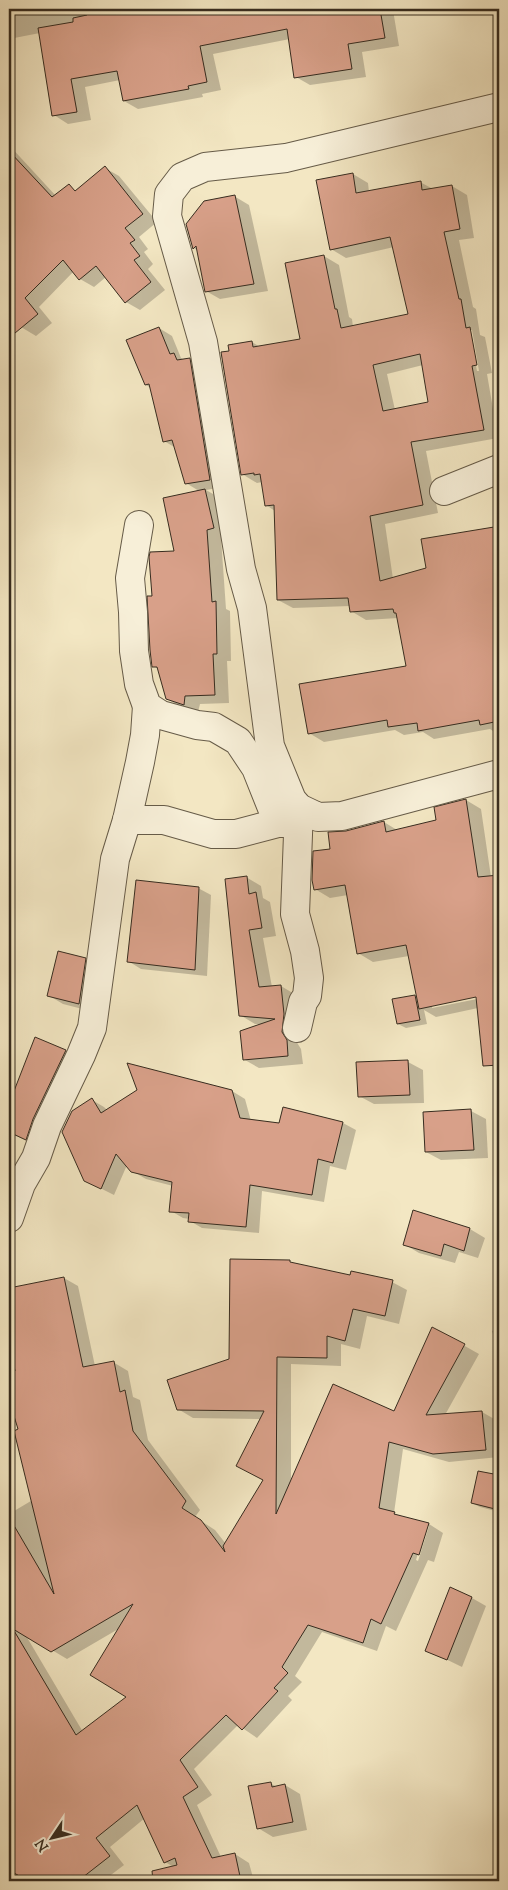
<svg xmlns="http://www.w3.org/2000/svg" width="508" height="1890" font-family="'Sorts Mill Goudy',serif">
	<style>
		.shadow { fill: #0003; fill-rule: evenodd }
		.building { fill: #d8a089; stroke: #372c1f; fill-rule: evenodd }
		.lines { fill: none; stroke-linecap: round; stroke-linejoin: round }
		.minor-casing { stroke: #665b48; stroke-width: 30 }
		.minor { stroke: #f7efd8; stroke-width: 28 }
	</style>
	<rect width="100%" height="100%" fill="#f3e7c3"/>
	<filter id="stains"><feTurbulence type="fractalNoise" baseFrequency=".004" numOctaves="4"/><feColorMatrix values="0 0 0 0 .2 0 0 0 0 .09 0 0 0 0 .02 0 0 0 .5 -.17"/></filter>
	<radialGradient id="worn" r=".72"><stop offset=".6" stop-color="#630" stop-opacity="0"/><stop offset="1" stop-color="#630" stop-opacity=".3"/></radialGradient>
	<g class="shadow">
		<path d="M9 9H390L393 10 399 46 362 52 366 77 310 85 296 77 290 39 213 54 221 90 202 94 203 97 138 109 124 101 120 80 85 87 91 120 68 124 54 115 40 33 9 39Z"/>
		<path d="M9 67 14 76 9 79Z"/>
		<path d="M9 145 56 196 75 192 105 168 119 176 157 222 139 237 148 249 144 252 153 264 148 269 165 290 140 310 126 302 106 277 94 287 80 279 74 271 39 307 52 323 36 336 21 327 9 314V240L20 229 9 217Z"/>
		<path d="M353 174 368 183 369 192 420 182 433 189 452 186 467 195 474 238 459 240 473 307 476 309 480 335 485 337 492 373 487 374 498 438 426 451 438 513 385 524 393 579 428 569 494 529 499 532V732L496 733 490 729 434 739 423 732 404 735 395 730 324 742 309 733 407 667 398 618 366 620 351 611 350 606 293 608 278 600 275 511 266 505 262 482 257 483 242 474 230 352 252 342 260 347 302 340 324 256 339 265 349 317 352 319 353 327 409 314 394 247 346 258 331 249ZM469 330H472L479 371H477ZM423 365 430 403 395 410 387 374Z"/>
		<path d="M234 196 249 205 268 291 220 299 206 291 198 251 194 248Z"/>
		<path d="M159 328 172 336 181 358 184 360 190 359 203 367 223 487 206 490 220 498 228 536 221 538 226 609 230 611 231 661H227L229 703 200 704 198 712 181 707 167 699 159 669 153 666V597L176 552 199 491 186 483 176 448 164 441 151 388 146 385Z"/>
		<path d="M466 800 481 809 491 877 499 876V1070L484 1061 478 1008 436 1017 424 1010 427 1024 406 1028 398 1024 415 996 418 998 409 956 373 962 358 953 348 895 330 898 315 889 332 850 346 832 384 822 397 830 438 821ZM482 995V998L432 1008V1005Z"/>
		<path d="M246 877 261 886 263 898 270 902 276 936 263 938 272 987 281 986 296 995 299 1023 296 1041 301 1049 303 1064 259 1068 245 1060 263 1024H255L240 1015Z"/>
		<path d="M198 888 211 895 207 976 141 969 128 961Z"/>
		<path d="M85 960 100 968 94 1012 63 1004 48 995Z"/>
		<path d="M65 1051 80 1059 41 1147 9 1133V1093L10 1090 15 1092Z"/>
		<path d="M408 1062 423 1070 424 1103 374 1104 359 1096 358 1063Z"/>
		<path d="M232 1091 245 1099 251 1121 280 1124 283 1109 343 1123 356 1130 346 1170 330 1166 324 1202 262 1191 259 1233 202 1228 190 1221V1219L183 1218 171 1211 173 1186 146 1179 132 1171 127 1165 114 1195 84 1180 92 1100 104 1107 107 1110Z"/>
		<path d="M471 1111 486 1119 488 1158 441 1160 426 1152Z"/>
		<path d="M414 1212 470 1229 485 1238 478 1258 459 1252 455 1263 419 1253 404 1244Z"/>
		<path d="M289 1262 295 1265 351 1277 392 1282 407 1290 399 1324 367 1316 360 1349 341 1344V1366L291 1364V1484L395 1412 433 1328 479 1354 445 1415 482 1412 496 1420 499 1457 449 1462 403 1449 394 1513 401 1517 429 1524 443 1533 434 1562 428 1560 396 1631 386 1626 377 1651 322 1632 295 1676 302 1682 288 1696 292 1700 257 1738 238 1725 194 1769 212 1795 197 1805 221 1857 235 1854 249 1863 254 1881H181L179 1870 165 1862 145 1818 110 1847 124 1865 103 1881H9V1514L41 1495 9 1396V1374L17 1372 9 1332V1289L64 1278 78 1286 95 1366 113 1362 128 1371 133 1397 140 1400 148 1440 200 1510 195 1517 215 1530 226 1544 264 1480 261 1419 193 1418 178 1409 230 1360ZM427 1526H429L418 1561 416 1560ZM120 1628 128 1697 83 1732 25 1634 67 1659Z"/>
		<path d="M499 1328V1351L492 1331Z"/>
		<path d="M479 1472 499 1477V1512L480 1507 472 1503Z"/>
		<path d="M472 1598 486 1606 462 1667 427 1650Z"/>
		<path d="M270 1783 277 1787 285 1785 300 1794 307 1830 273 1837 258 1828Z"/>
	</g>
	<g class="building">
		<path d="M86 9H380L385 38 348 44 352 69 294 78 287 29 200 46 207 82 188 86 189 89 123 101 117 71 71 79 77 112 52 116 38 28 73 22V18L87 15Z"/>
		<path d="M9 151 52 197 69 184 75 191 105 166 143 214 125 228 135 240 130 243 140 256 134 260 151 282 125 303 96 266 79 280 63 260 25 298 38 314 9 338Z"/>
		<path d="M353 173 356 193 421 181 422 190 452 185 460 229 444 232 459 299H461L466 328 470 327 477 365 472 366 484 430 411 442 423 505 370 516 380 581 426 568 421 539 494 527 499 557V721L480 725 479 720 418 731 417 723 388 727 387 720 308 734 299 684 406 666 396 613H394L393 609 350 612 348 598 277 600 274 505 265 506 260 474 254 475V473L241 475 221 352 229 351 228 345 252 341 253 347 300 339 285 263 324 255 335 309H337L341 328 408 314 390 237 330 250 316 180ZM420 354 428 402 383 411 373 365Z"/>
		<path d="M235 195 254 284 205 292 196 246 193 249 186 224 204 201Z"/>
		<path d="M159 327 170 354 174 353 177 360 190 358 210 480 185 484 172 440 163 442 149 384 145 385 126 340Z"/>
		<path d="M205 489 214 528 207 530 212 602 216 601 217 654H213L215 695 185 696 184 705 166 699 157 667H152L150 650 147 596H152L149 557 150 552 174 551 163 498Z"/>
		<path d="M466 799 478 877 499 875V1065L483 1066 476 997 419 1009 406 945 357 954 345 885 314 890 312 880 313 851 330 849 328 832 346 831 384 821 386 832 436 820 434 807Z"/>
		<path d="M247 876 249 894 256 892 262 928 249 930 259 987 281 985 284 1014 282 1032 287 1040 288 1056 243 1060 240 1031 275 1019 239 1016 225 879Z"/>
		<path d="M136 880 199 887 195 970 127 962Z"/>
		<path d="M58 951 86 958 79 1004 47 996Z"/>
		<path d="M415 995 420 1020 397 1024 392 999Z"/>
		<path d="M35 1037 66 1050 33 1119 26 1140 9 1132V1088L14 1091Z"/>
		<path d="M408 1060 410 1095 358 1097 356 1062Z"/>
		<path d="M127 1063 232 1090 240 1118 279 1123 283 1107 343 1122 333 1163 318 1159 312 1195 250 1185 246 1227 188 1222 189 1213 169 1212 172 1182 131 1172 116 1154 101 1189 84 1181 62 1132 72 1111 92 1098 101 1113 137 1090Z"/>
		<path d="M471 1109 474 1150 425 1152 423 1112Z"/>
		<path d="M413 1210 470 1228 464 1251 444 1244 441 1256 403 1245Z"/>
		<path d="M230 1259 290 1260V1262L350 1275 351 1271 393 1280 385 1316 353 1309 345 1341 327 1336V1358L277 1357 276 1514 333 1384 394 1411 432 1327 465 1344 426 1415 482 1411 486 1450 433 1454 389 1442 379 1508 395 1512 394 1514 429 1523 419 1555 413 1553 381 1624 371 1619 363 1643 308 1625 282 1667 288 1673 274 1688 278 1691 242 1730 226 1715 180 1760 198 1787 183 1797 212 1858 235 1853 241 1881H153L152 1871 177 1865 175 1858 164 1863 137 1805 96 1838 110 1856 78 1881H28L9 1870V1517L54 1594 14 1431 18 1429 9 1400V1373L15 1371 9 1339V1288L64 1277 83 1367 114 1361 120 1392 125 1390 133 1431 186 1501 182 1508 201 1520 225 1552 223 1546 263 1480 236 1466 264 1411 177 1410 167 1380 229 1359ZM133 1604 90 1675 126 1697 76 1735 13 1629 51 1652Z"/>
		<path d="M478 1471 499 1475V1510L471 1503Z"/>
		<path d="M450 1587 472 1597 447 1660 425 1651Z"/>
		<path d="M271 1782 272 1787 285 1784 293 1822 257 1829 248 1786Z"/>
	</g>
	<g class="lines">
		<g class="minor-casing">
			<g id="minor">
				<path d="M499 107 286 158 205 167 182 177 169 194 167 216 203 342 241 569 252 608 270 746 292 800 299 808 318 817 342 816 499 774"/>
				<path d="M444 491 499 469"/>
				<path d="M139 525 130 578 133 612 134 651 139 684 147 706 161 715 197 725 214 727 238 741 256 768 278 823"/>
				<path d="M127 820H164L213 834H236L278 823H295"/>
				<path d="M297 1028 303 1002 307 996 309 978 305 951 295 914 299 808"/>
				<path d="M9 1218 21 1184 36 1158 47 1126 81 1055 92 1028 115 859 127 820 140 762 145 735 147 706"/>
			</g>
		</g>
		<use href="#minor" class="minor"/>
	</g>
	<rect width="508" height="1890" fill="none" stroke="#f3e7c3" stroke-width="30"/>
	<rect x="10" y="10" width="488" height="1870" fill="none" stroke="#372c1f" stroke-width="2.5"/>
	<rect x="15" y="15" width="478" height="1860" fill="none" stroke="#372c1f"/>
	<g transform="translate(52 1838) rotate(235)" stroke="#f7efd8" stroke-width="4" paint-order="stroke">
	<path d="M0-4L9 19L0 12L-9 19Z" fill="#372c1f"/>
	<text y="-8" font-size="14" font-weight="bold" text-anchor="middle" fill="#372c1f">N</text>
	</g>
	<rect width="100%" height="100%" filter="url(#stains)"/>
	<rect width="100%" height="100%" fill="url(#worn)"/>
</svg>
